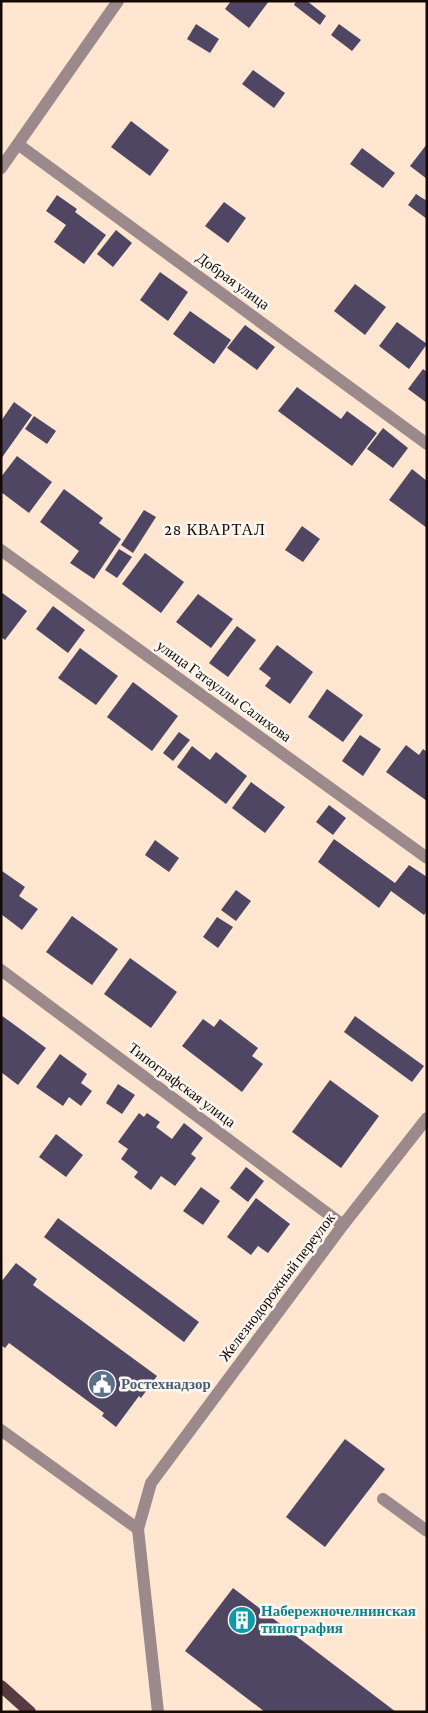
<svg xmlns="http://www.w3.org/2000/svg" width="428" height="1713" font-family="'Crimson Pro',serif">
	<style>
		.building { fill: #4e4663 }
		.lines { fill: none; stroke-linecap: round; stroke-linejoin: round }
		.minor { stroke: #9b898c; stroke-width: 12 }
		.major { stroke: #583b40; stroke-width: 12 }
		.labels { text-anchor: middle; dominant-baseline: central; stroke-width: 5; stroke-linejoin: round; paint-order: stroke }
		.street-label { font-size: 15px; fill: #140a03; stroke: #fdf7f2 }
		.service-label { font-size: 15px; font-weight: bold; fill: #4e5e75; stroke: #fdf7f2; text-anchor: start }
		.culture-label { font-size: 15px; font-weight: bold; fill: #0d838f; stroke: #fdf7f2; text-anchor: start }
		.neighbourhood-label { font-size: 16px; letter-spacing: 1px; fill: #140a03; stroke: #fdf7f2 }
	</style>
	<rect width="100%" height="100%" fill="#fee6d0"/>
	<g class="building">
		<path d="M231 1H269L249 28 225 9Z"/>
		<path d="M296 1H307L326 16 320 25 294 5Z"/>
		<path d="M196 24 219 39 210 53 187 39Z"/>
		<path d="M339 24 361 40 352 51 331 35Z"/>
		<path d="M253 70 285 93 274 108 242 84Z"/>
		<path d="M131 121 169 150 150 176 111 147Z"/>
		<path d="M427 144V179L410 166Z"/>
		<path d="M362 148 395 173 383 188 350 164Z"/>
		<path d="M416 194 427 201V219L408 205Z"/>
		<path d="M57 195 77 209 75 212 106 235 84 264 54 242 66 225 46 211Z"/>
		<path d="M224 202 246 218 228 243 205 226Z"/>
		<path d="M116 230 132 243 113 267 97 254Z"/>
		<path d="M160 272 188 292 168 321 140 300Z"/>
		<path d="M355 284 386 307 365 335 334 311Z"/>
		<path d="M190 311 231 340 214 364 173 334Z"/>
		<path d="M397 322 427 344 409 369 379 346Z"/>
		<path d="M245 325 275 347 257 370 227 348Z"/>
		<path d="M423 369 427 372V403L408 389Z"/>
		<path d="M297 387 341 419 347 411 377 433 352 466 278 411Z"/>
		<path d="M14 402 32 415 1 459V421Z"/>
		<path d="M34 416 56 431 47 444 25 429Z"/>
		<path d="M383 428 408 448 393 468 367 449Z"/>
		<path d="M17 456 52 482 29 513 1 492V477Z"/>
		<path d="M412 469 427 481V528L389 500Z"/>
		<path d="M64 489 103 518 99 523 121 539 94 579 70 563 79 551 40 522Z"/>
		<path d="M144 510 156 517 133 553 121 545Z"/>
		<path d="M302 526 320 539 303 562 285 550Z"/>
		<path d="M119 549 132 557 117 578 105 570Z"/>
		<path d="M145 553 184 582 161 613 122 584Z"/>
		<path d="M1 592 27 611 5 640 1 637Z"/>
		<path d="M198 594 233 619 211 648 176 622Z"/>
		<path d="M53 606 85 630 68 653 36 629Z"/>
		<path d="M237 626 256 640 228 677 209 663Z"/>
		<path d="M277 645 313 672 290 704 265 686 271 678 259 669Z"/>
		<path d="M80 648 118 676 96 705 58 678Z"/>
		<path d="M133 682 178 716 152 751 107 717Z"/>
		<path d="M327 689 363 715 343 742 308 717Z"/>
		<path d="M179 732 190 740 173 761 163 753Z"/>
		<path d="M360 735 381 749 363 776 342 761Z"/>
		<path d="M406 745 419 755 423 749 427 752V801L386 772Z"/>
		<path d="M192 746 210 760 216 752 247 776 226 804 177 767Z"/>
		<path d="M251 782 285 807 265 833 232 808Z"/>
		<path d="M329 805 346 818 333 835 316 822Z"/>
		<path d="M334 839 395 883 409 865 427 877V911L424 915 391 891 379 908 318 862Z"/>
		<path d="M155 840 179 858 169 872 145 855Z"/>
		<path d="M2 871 25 887 19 896 38 909 22 930 1 914Z"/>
		<path d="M236 890 251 901 236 921 221 910Z"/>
		<path d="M72 916 118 949 92 985 46 952Z"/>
		<path d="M217 917 233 927 218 948 203 937Z"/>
		<path d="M130 958 177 992 151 1028 104 994Z"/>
		<path d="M1 1015 46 1048 18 1085 1 1072Z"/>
		<path d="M355 1016 424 1066 412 1082 344 1032Z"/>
		<path d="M203 1019 214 1027 220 1019 258 1048 252 1056 263 1064 242 1092 182 1046Z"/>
		<path d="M60 1054 87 1074 81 1083 92 1091 81 1106 69 1097 63 1106 36 1087Z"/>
		<path d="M330 1080 379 1116 341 1168 292 1132Z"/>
		<path d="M118 1084 135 1095 122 1114 106 1103Z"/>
		<path d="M139 1113 144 1117 147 1113 160 1122 156 1127 172 1139 184 1123 203 1138 191 1154 196 1158 175 1186 161 1176 151 1190 134 1177 138 1172 121 1159 128 1149 118 1142Z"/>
		<path d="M56 1134 83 1155 66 1177 39 1157Z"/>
		<path d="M246 1167 264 1181 248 1202 230 1188Z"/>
		<path d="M201 1187 220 1201 203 1225 183 1211Z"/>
		<path d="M256 1198 290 1224 268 1253 258 1246 251 1255 227 1237Z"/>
		<path d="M58 1218 199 1322 184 1342 44 1237Z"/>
		<path d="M16 1263 37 1279 33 1285 157 1376 141 1398 139 1396 116 1427 102 1416 104 1413 9 1343 5 1348 1 1345V1282Z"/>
		<path d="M345 1439 385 1469 325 1547 286 1517Z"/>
		<path d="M233 1588 396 1712H265L185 1651Z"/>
	</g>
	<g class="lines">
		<g class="minor">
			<path d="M19 145 427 444"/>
			<path d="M1 168 118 1"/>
			<path d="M1 550 427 858"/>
			<path d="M1 970 343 1225"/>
			<path d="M1 1430 138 1529"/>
			<path d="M383 1499 427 1531"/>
			<path d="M158 1712 138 1529 151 1483 343 1225 427 1118"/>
		</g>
		<path class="major" d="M1 1686 30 1712"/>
	</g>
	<defs>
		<g id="civic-disc" transform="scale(1.4375)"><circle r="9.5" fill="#5c6f8a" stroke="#fdf7f2"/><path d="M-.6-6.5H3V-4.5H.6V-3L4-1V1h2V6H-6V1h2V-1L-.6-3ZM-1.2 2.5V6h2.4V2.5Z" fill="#fff"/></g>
		<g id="building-disc" transform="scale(1.4375)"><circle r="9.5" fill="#0f9aa8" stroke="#fdf7f2"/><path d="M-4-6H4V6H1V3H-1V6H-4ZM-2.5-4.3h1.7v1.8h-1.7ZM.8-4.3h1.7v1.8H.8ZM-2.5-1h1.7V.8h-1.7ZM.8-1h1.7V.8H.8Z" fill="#fff"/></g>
	</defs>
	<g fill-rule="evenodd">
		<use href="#civic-disc" x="102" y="1384"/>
		<use href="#building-disc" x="242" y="1620"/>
	</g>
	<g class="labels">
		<g class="street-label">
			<text transform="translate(233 281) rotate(36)">Добрая улица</text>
			<text transform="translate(224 691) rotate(36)">улица Гатауллы Салихова</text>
			<text transform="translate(182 1085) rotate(37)">Типографская улица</text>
			<text transform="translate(277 1287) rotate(-53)">Железнодорожный переулок</text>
		</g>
		<g class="service-label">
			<text x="121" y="1384">Ростехнадзор</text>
		</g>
		<g class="culture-label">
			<text x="261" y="1611">Набережночелнинская<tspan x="261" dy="17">типография</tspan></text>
		</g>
		<g class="neighbourhood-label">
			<text x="215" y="529">28 КВАРТАЛ</text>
		</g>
	</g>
	<rect width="428" height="1713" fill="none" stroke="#140a03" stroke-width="5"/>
</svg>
